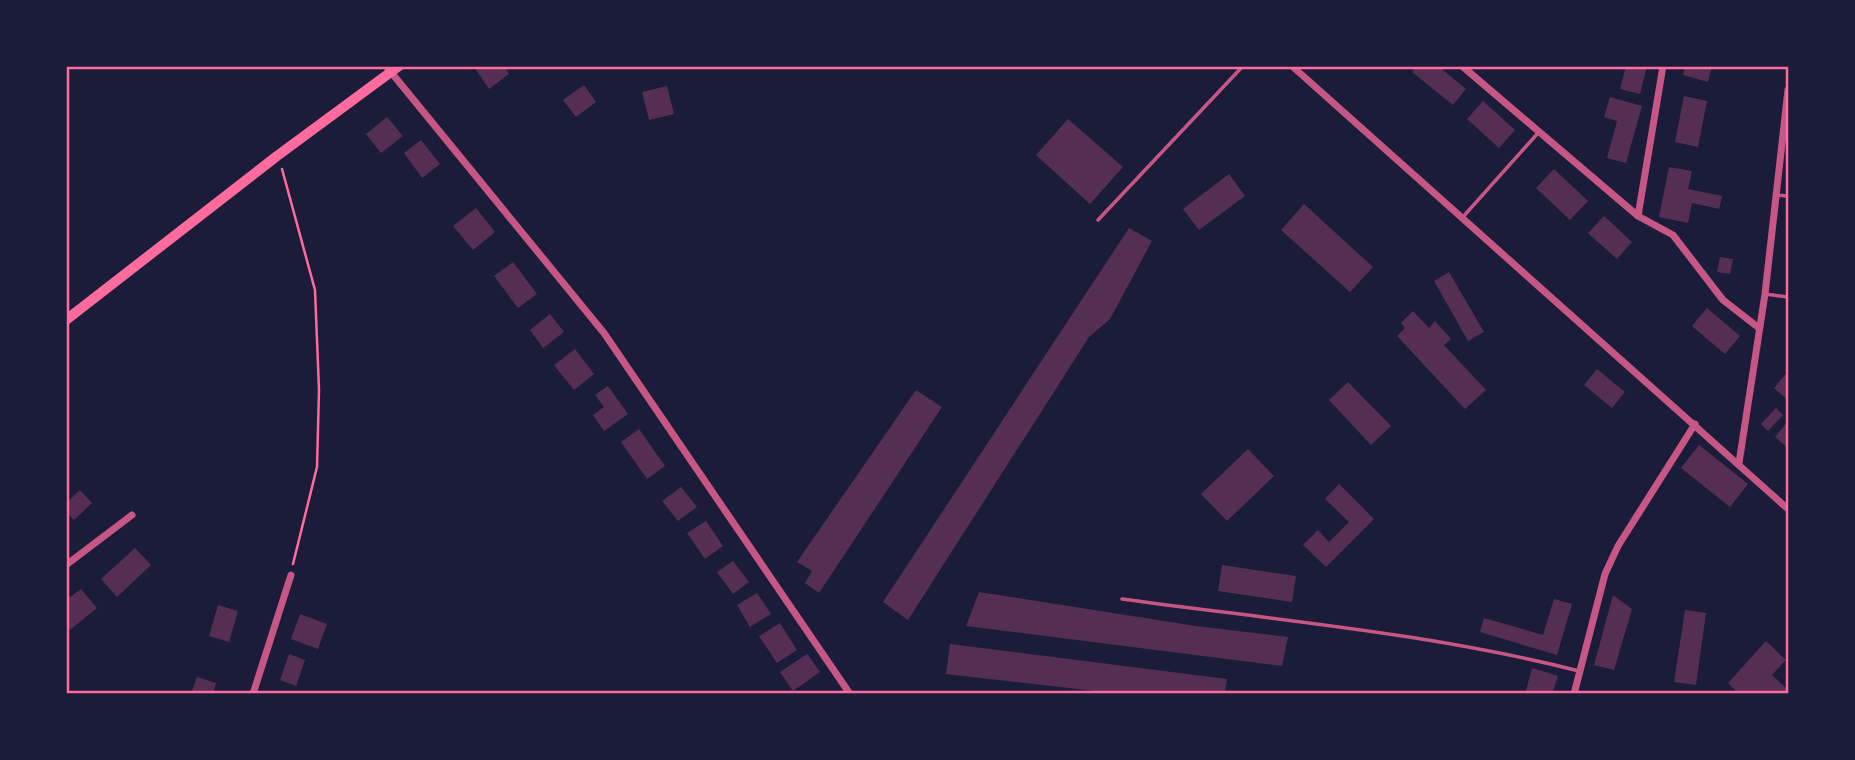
<svg xmlns="http://www.w3.org/2000/svg" width="1855" height="760" font-family="'Noto Sans',sans-serif">
	<style>
		.building { fill: #542f53 }
		.lines { fill: none; stroke-linecap: round; stroke-linejoin: round }
		.path { stroke: #ff6b9d; stroke-width: 2.5 }
		.service { stroke: #c65784; stroke-width: 3.5 }
		.minor { stroke: #c65784; stroke-width: 7 }
		.secondary { stroke: #ff6b9d; stroke-width: 10 }
		.neatline { fill: none; stroke: #ff6b9d; stroke-width: 2.5 }
	</style>
	<rect width="100%" height="100%" fill="#1b1b3a"/>
	<g class="building">
		<path d="M481 66H504L509 74 489 89 476 70Z"/>
		<path d="M1416 66H1438L1466 89 1453 105 1412 72Z"/>
		<path d="M1626 66H1647L1640 94 1620 89Z"/>
		<path d="M1685 66H1712L1708 82 1683 75Z"/>
		<path d="M584 85 596 102 576 117 563 100Z"/>
		<path d="M667 86 674 114 649 120 642 92Z"/>
		<path d="M1684 96 1707 101 1698 147 1675 142Z"/>
		<path d="M1610 97 1642 106 1626 163 1607 158 1617 121 1604 117Z"/>
		<path d="M1483 101 1515 130 1499 148 1467 119Z"/>
		<path d="M387 117 403 136 381 153 366 134Z"/>
		<path d="M1068 119 1123 167 1090 204 1036 155Z"/>
		<path d="M421 140 440 164 422 178 404 153Z"/>
		<path d="M1669 167 1692 171 1688 189 1722 196 1719 209 1692 203 1688 223 1659 217Z"/>
		<path d="M1554 169 1588 201 1570 220 1536 188Z"/>
		<path d="M1229 174 1245 196 1199 230 1183 209Z"/>
		<path d="M1304 204 1373 267 1350 292 1281 230Z"/>
		<path d="M476 208 495 232 473 250 453 226Z"/>
		<path d="M1604 216 1632 242 1617 259 1588 233Z"/>
		<path d="M1129 228 1152 241 1110 319 1089 337 908 620 883 602Z"/>
		<path d="M1720 257 1733 259 1730 274 1717 272Z"/>
		<path d="M513 262 537 294 518 308 494 276Z"/>
		<path d="M1449 272 1484 332 1468 341 1434 281Z"/>
		<path d="M1707 308 1740 336 1725 354 1692 326Z"/>
		<path d="M1413 311 1429 328 1435 321 1451 339 1444 345 1486 390 1465 409 1397 336 1405 328 1401 323Z"/>
		<path d="M550 314 564 332 543 348 530 330Z"/>
		<path d="M575 349 594 374 574 390 554 365Z"/>
		<path d="M1597 369 1625 392 1612 408 1584 385Z"/>
		<path d="M1788 371V400L1774 388Z"/>
		<path d="M1348 382 1391 426 1371 445 1329 400Z"/>
		<path d="M608 386 628 414 604 431 593 415 604 407 595 395Z"/>
		<path d="M916 390 942 407 819 593 805 583 812 571 797 562Z"/>
		<path d="M1776 408 1783 415 1768 431 1761 424Z"/>
		<path d="M1788 421V448L1775 437Z"/>
		<path d="M639 429 665 466 647 479 621 442Z"/>
		<path d="M1699 445 1748 484 1730 507 1681 468Z"/>
		<path d="M1248 449 1274 476 1227 521 1201 494Z"/>
		<path d="M1339 484 1374 519 1326 567 1303 545 1318 530 1329 542 1349 522 1325 499Z"/>
		<path d="M681 487 697 507 678 521 662 501Z"/>
		<path d="M80 490 92 503 74 520 66 512V503Z"/>
		<path d="M706 521 723 546 705 559 687 533Z"/>
		<path d="M135 548 151 565 117 597 101 579Z"/>
		<path d="M733 561 749 582 733 594 717 572Z"/>
		<path d="M1222 565 1296 576 1292 602 1218 591Z"/>
		<path d="M81 589 97 608 66 633V600Z"/>
		<path d="M979 592 1196 626 1288 637 1282 666 966 626Z"/>
		<path d="M757 593 771 614 750 627 737 605Z"/>
		<path d="M1613 595 1632 609 1614 670 1594 665Z"/>
		<path d="M1554 599 1572 604 1557 655 1480 632 1484 618 1543 635Z"/>
		<path d="M218 605 238 611 229 642 209 636Z"/>
		<path d="M1685 610 1706 613 1696 685 1674 682Z"/>
		<path d="M300 614 327 624 318 649 291 639Z"/>
		<path d="M780 623 797 650 777 663 759 636Z"/>
		<path d="M1766 641 1786 660 1772 675 1788 690V694H1739L1728 683Z"/>
		<path d="M950 644 1227 679 1225 692 1121 694 946 674Z"/>
		<path d="M289 654 305 660 296 686 280 680Z"/>
		<path d="M807 654 820 672 793 691 780 672Z"/>
		<path d="M1532 668 1558 676 1552 694H1525Z"/>
		<path d="M197 677 216 683 213 694H191Z"/>
	</g>
	<g class="lines">
		<path class="path" d="M282 169 315 290 319 390 317 467 293 564"/>
		<g class="service">
			<path d="M1776 195 1788 196"/>
			<path d="M1462 218 1538 133"/>
			<path d="M1098 220 1243 66"/>
			<path d="M1765 294 1788 297"/>
			<path d="M1122 599C1275 620 1430 633 1579 671"/>
		</g>
		<g class="minor">
			<path d="M386 66 604 333 850 694"/>
			<path d="M1292 66 1788 509"/>
			<path d="M1462 66 1638 216 1673 235 1723 300 1759 328"/>
			<path d="M1638 216 1663 66"/>
			<path d="M1739 463 1765 294 1788 90"/>
			<path d="M66 565 132 515"/>
			<path d="M253 694 291 575"/>
			<path d="M1574 694 1605 574 1618 546 1695 424"/>
		</g>
		<path class="secondary" d="M66 320 277 156 399 66"/>
	</g>
	<rect width="1855" height="760" fill="none" stroke="#1b1b3a" stroke-width="136"/>
	<rect x="68" y="68" width="1719" height="624" class="neatline"/>
</svg>
